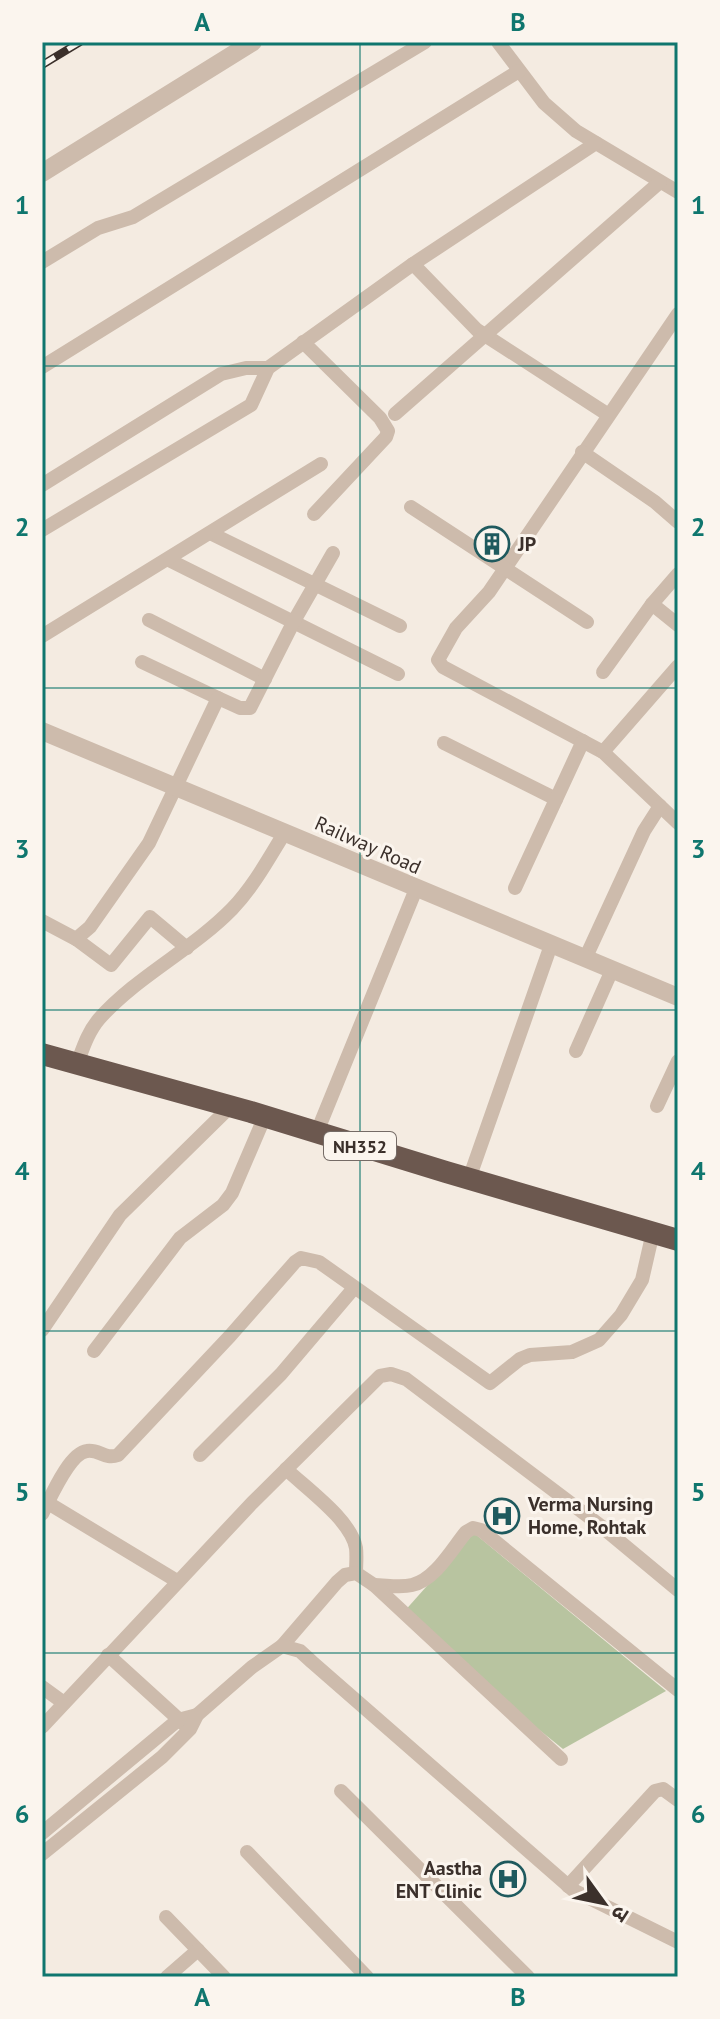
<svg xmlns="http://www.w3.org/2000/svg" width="720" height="2019" font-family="'PT Sans','Noto Sans Devanagari',sans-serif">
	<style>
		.green { fill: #b8c4a0 }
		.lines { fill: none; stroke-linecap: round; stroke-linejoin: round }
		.minor { stroke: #cdbbac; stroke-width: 14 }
		.tertiary { stroke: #cdbbac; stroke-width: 18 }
		.trunk { stroke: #6c584f; stroke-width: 22 }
		.rail-casing { stroke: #3b302b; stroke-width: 8 }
		.rail { stroke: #fbf5ee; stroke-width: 5; stroke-dasharray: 15; stroke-linecap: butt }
		.grid { fill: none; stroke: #0f766e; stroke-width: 2; stroke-opacity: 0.55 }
		.labels { text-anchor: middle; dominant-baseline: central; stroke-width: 6; stroke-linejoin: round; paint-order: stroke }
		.shield { fill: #fbf5ee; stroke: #756b66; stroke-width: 2 }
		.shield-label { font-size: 18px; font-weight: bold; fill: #3b302b }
		.poi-label { font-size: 20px; font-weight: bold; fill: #3b302b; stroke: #fbf5ee; text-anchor: start }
		.street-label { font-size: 20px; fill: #3b302b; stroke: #fbf5ee }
		.neatline { fill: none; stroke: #0f766e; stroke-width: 3 }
		.grid-label { font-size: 26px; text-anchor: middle; font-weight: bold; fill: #0f766e }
	</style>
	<rect width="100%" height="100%" fill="#f4ebe1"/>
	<path class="green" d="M474 1533 666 1691 563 1749 414 1629 402 1614Z"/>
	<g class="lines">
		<g class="minor">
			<path d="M498 42 544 103 576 131 678 192"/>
			<path d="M42 262 98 228 133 217 425 42"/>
			<path d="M413 264 477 330 607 414"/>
			<path d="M678 314 489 592 456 628 438 660 443 667 603 752 678 823"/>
			<path d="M303 342 380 418 388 431 386 437 314 514"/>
			<path d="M42 367 519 71"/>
			<path d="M395 414 660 182"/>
			<path d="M582 452 655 502 678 522"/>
			<path d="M42 485 221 374 246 368H268"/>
			<path d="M411 507 587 622"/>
			<path d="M42 530 251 405 268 368 413 264 596 143"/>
			<path d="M210 533 400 626"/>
			<path d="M169 560 398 674"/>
			<path d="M652 604 678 625"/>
			<path d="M149 620 265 679"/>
			<path d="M42 636 321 464"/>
			<path d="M142 662 218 698"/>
			<path d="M603 672 652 604 678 574"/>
			<path d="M444 743 556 799"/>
			<path d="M603 752 678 666"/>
			<path d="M515 888 583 741"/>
			<path d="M42 921 76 939 90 927 149 843 218 698 240 708H250L294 621 333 553"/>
			<path d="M76 939 111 965 150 917 187 948"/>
			<path d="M585 959 644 831 660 806"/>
			<path d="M576 1051 612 970"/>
			<path d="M77 1064C83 1048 88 1032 99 1019 137 976 192 950 232 909 254 886 269 858 285 832"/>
			<path d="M657 1106 678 1061"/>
			<path d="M317 1132 416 889"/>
			<path d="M469 1179 551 945"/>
			<path d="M42 1330 120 1215 231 1106"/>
			<path d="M94 1351 180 1238 223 1205 232 1193 265 1116"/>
			<path d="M200 1455 281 1374 354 1288"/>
			<path d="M286 1469C307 1489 351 1520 356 1548 357 1556 356 1565 356 1573"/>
			<path d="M48 1503 177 1581"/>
			<path d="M42 1514C50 1499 69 1453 87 1451 99 1449 105 1460 118 1455L230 1336 295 1262 301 1258 319 1262 490 1383 520 1359 530 1355 572 1352 599 1340 621 1315 642 1280 653 1232"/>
			<path d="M374 1585C386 1585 400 1588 412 1585 435 1580 452 1549 466 1532L473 1528 481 1530 678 1690"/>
			<path d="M282 1646 337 1582 345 1575 356 1573 374 1585 561 1759"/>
			<path d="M108 1655 185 1725"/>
			<path d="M42 1687 64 1703"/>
			<path d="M42 1727 252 1503 380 1376 391 1374 406 1379 601 1526 678 1590"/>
			<path d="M341 1791 528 1977"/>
			<path d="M42 1833 178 1720 197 1715"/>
			<path d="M247 1852 367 1977"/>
			<path d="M42 1854 162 1757 190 1729 197 1715 252 1667 282 1646 300 1651 312 1662 573 1890 678 1942"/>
			<path d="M568 1886 655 1791 663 1789 678 1800"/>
			<path d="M166 1917 224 1977"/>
			<path d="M167 1977 198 1950"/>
		</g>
		<g class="tertiary">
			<path d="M42 173 253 42"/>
			<path d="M42 731 678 997"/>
		</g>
		<path class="trunk" d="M42 1054 251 1112 446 1172 678 1240"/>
		<g class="rail-casing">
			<path id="rail" d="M42 65 80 42"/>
		</g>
		<use href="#rail" class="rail"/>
	</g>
	<path class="grid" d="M360 42V1977M42 366H678M42 688H678M42 1010H678M42 1331H678M42 1653H678"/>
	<defs>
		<g id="building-ring" transform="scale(1.8)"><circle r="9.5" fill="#fbf5ee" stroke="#1f5a5e" stroke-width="1.5"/><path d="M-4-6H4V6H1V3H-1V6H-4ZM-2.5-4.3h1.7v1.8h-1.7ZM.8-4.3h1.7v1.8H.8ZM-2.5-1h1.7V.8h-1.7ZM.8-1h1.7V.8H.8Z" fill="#1f5a5e"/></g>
		<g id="hospital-ring" transform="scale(1.8)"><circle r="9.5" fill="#fbf5ee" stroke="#1f5a5e" stroke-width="1.5"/><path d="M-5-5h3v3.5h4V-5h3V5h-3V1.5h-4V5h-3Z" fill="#1f5a5e"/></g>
	</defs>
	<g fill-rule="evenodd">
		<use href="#building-ring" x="492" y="544"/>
		<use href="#hospital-ring" x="502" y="1516"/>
		<use href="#hospital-ring" x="508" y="1879"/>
	</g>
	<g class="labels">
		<rect class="shield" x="324" y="1132" width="72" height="28" rx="6"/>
		<g class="shield-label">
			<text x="360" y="1146">NH352</text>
		</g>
		<g class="poi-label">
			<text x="518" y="544">JP</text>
			<text x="528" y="1504">Verma Nursing<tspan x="528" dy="23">Home, Rohtak</tspan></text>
			<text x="482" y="1868" text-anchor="end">Aastha<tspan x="482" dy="23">ENT Clinic</tspan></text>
		</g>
		<g class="street-label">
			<text transform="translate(368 845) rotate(24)">Railway Road</text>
		</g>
	</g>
	<rect width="720" height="2019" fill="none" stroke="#fbf5ee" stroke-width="88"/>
	<g transform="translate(604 1903) rotate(123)" stroke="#fbf5ee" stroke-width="6" paint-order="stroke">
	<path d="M0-6L14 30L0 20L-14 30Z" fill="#3b302b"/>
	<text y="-12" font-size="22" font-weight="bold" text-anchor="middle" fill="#3b302b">उ</text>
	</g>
	<rect x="44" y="44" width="632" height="1931" class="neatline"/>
	<g class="grid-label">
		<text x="202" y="31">A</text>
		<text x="518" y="31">B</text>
		<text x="22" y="214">1</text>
		<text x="698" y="214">1</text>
		<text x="22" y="536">2</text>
		<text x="698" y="536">2</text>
		<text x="22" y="858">3</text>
		<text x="698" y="858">3</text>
		<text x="22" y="1180">4</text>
		<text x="698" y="1180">4</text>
		<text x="22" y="1501">5</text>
		<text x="698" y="1501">5</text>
		<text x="22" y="1823">6</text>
		<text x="698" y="1823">6</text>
		<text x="202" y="2006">A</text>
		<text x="518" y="2006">B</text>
	</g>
</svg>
